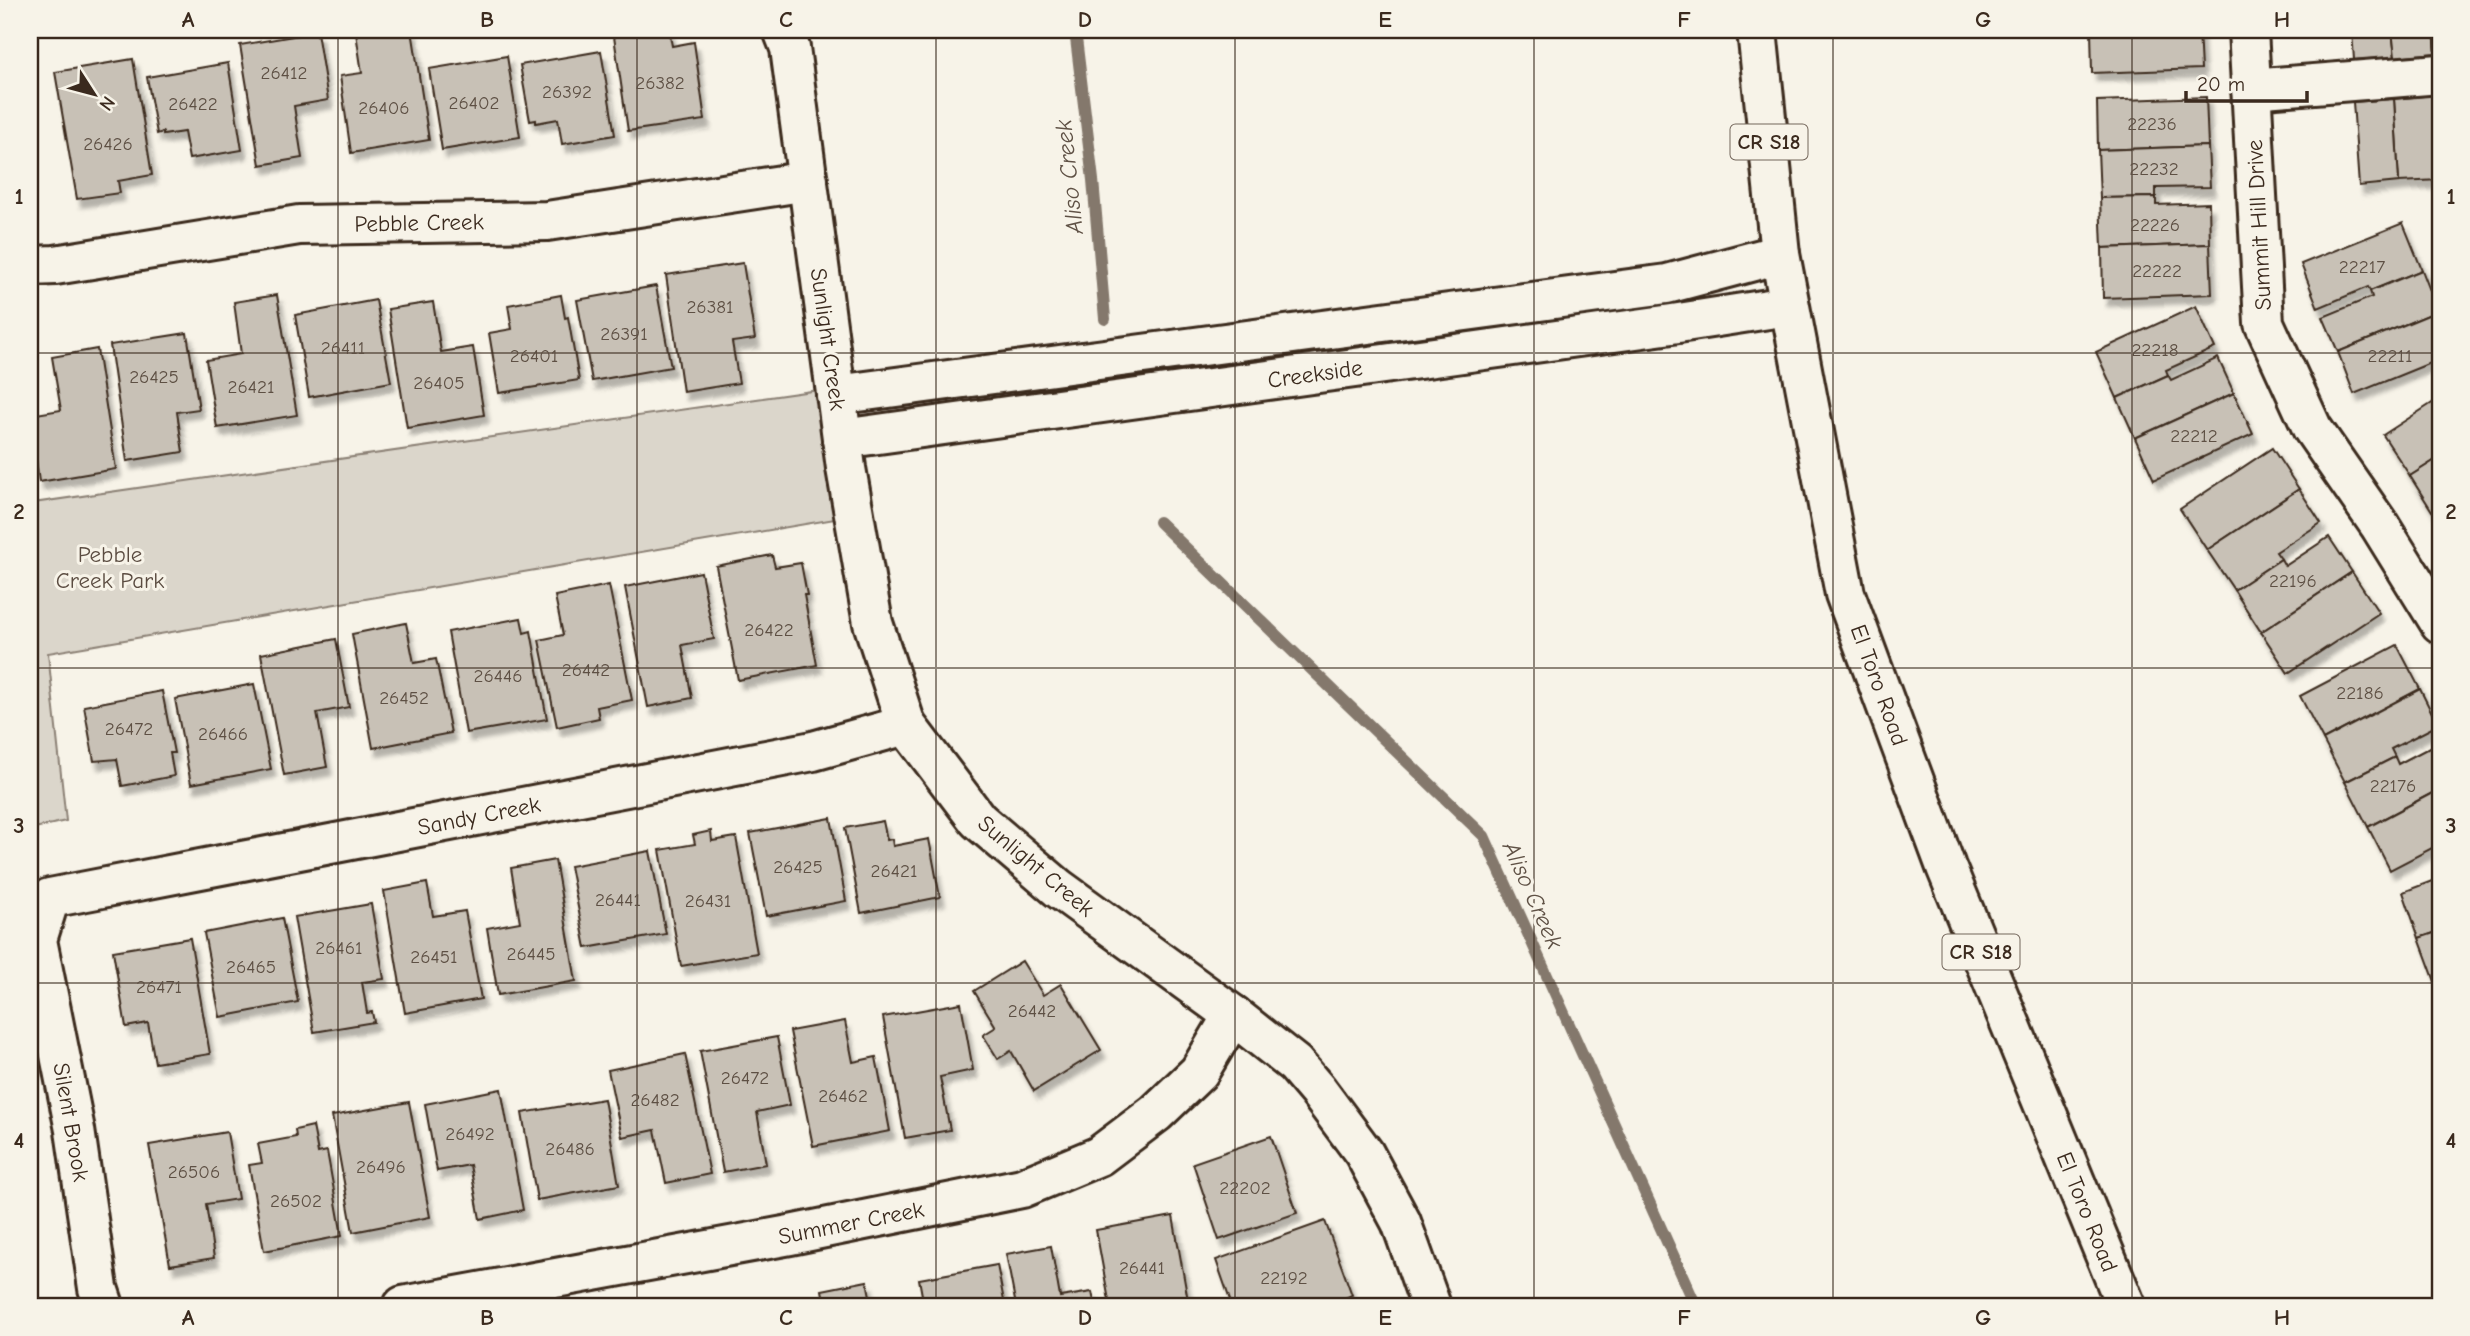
<svg xmlns="http://www.w3.org/2000/svg" width="2470" height="1336" font-family="'Comic Neue',sans-serif">
	<style>
		.green { fill: #dbd6cb; stroke: #8b8074; stroke-width: 2 }
		.lines { fill: none; stroke-linecap: round; stroke-linejoin: round }
		.stream { stroke: #84786c; stroke-width: 12 }
		.building { fill: #c8c1b6; stroke: #3b2a1e; stroke-width: 2; filter: url(#shadow) }
		.minor-casing { stroke: #3b2a1e; stroke-width: 44 }
		.major-casing { stroke: #3b2a1e; stroke-width: 44 }
		.minor { stroke: #f7f3e8; stroke-width: 38 }
		.major { stroke: #f7f3e8; stroke-width: 38 }
		.grid { fill: none; stroke: #3b2a1e; stroke-width: 2; stroke-opacity: 0.55 }
		.labels { text-anchor: middle; dominant-baseline: central; stroke-width: 6; stroke-linejoin: round; paint-order: stroke }
		.number-label { font-size: 19px; fill: #5e5044 }
		.shield { fill: #f7f3e8; stroke: #73665b; stroke-width: 2 }
		.shield-label { font-size: 21px; font-weight: bold; fill: #3b2a1e }
		.street-label { font-size: 23px; fill: #3b2a1e; stroke: #f7f3e8 }
		.park-label { font-size: 23px; fill: #5b4c41; stroke: #f7f3e8 }
		.water-label { font-size: 24px; font-style: italic; fill: #5f5145; stroke: #f7f3e8 }
		.neatline { fill: none; stroke: #3b2a1e; stroke-width: 2.5 }
		.grid-label { font-size: 23px; text-anchor: middle; font-weight: bold; fill: #3b2a1e }
	</style>
	<defs>
		<filter id="shadow"><feDropShadow dx="4.5" dy="8" stdDeviation="2" flood-color="#0004"/></filter>
	</defs>
	<rect width="100%" height="100%" fill="#f7f3e8"/>
	<filter id="ink" filterUnits="userSpaceOnUse"><feTurbulence type="fractalNoise" baseFrequency=".0143" numOctaves="2"/><feDisplacementMap in="SourceGraphic" scale="14" xChannelSelector="R" yChannelSelector="G"/><feConvolveMatrix kernelMatrix="1 2 1 2 8 2 1 2 1" color-interpolation-filters="sRGB"/></filter>
	<g filter="url(#ink)">
		<path class="green" d="M819 390 835 519 48 653 66 821 30 829V482L33 503Z"/>
		<g class="lines">
			<g class="stream">
				<path d="M1075 30 1093 180 1105 319"/>
				<path d="M1159 522 1484 836 1696 1306"/>
			</g>
		</g>
		<g class="building">
			<path d="M379 30H412L429 140 351 153 340 76 362 73 356 33Z"/>
			<path d="M613 30H669L672 46 694 42 705 120 628 131Z"/>
			<path d="M2091 30H2199L2201 69 2092 73Z"/>
			<path d="M2352 30H2392L2395 57 2354 60Z"/>
			<path d="M2392 30H2434L2436 53 2395 57Z"/>
			<path d="M2434 30H2440V53H2436Z"/>
			<path d="M317 32 328 100 294 106 302 158 260 165 240 45Z"/>
			<path d="M601 51 615 135 562 144 558 119 536 123V120L530 121 520 65Z"/>
			<path d="M507 56 520 137 442 150 429 69Z"/>
			<path d="M133 59 152 175 118 181 120 193 77 199 55 72Z"/>
			<path d="M228 63 242 150 189 159 184 132 163 135V132L157 134 147 77Z"/>
			<path d="M2434 95 2440 180 2399 182 2394 99Z"/>
			<path d="M2434 95H2440V175Z"/>
			<path d="M2206 97 2208 146 2098 150 2097 101Z"/>
			<path d="M2394 99 2399 182 2359 186 2353 102Z"/>
			<path d="M2208 146 2210 187 2156 188V197L2100 198 2098 150Z"/>
			<path d="M2156 197V205L2209 203 2210 244 2102 248 2100 198Z"/>
			<path d="M2403 223 2422 270 2370 291 2368 287 2318 308 2301 264Z"/>
			<path d="M2210 244 2212 294 2103 298 2102 248Z"/>
			<path d="M743 263 755 339 732 342 739 383 683 392 666 275Z"/>
			<path d="M2422 270 2438 311 2338 352 2323 317 2372 297 2370 291Z"/>
			<path d="M656 286 671 367 592 381 577 300Z"/>
			<path d="M277 295 297 415 217 428 206 360 241 354 234 302Z"/>
			<path d="M561 295 565 318 568 317 579 380 499 393 489 333 512 329 508 305Z"/>
			<path d="M376 300 391 382 309 397 295 315Z"/>
			<path d="M433 302 441 352 473 347 484 415 407 428 388 309Z"/>
			<path d="M2196 306 2215 348 2166 370 2168 375 2117 398 2096 352Z"/>
			<path d="M2438 311 2440 359 2354 394 2338 352Z"/>
			<path d="M187 333 199 409 177 412 183 452 127 461 110 345Z"/>
			<path d="M97 349 116 469 39 482 30 415 61 410 52 357Z"/>
			<path d="M2218 358 2234 393 2135 438 2117 398 2168 375 2171 380Z"/>
			<path d="M2234 393 2253 434 2154 480 2135 438Z"/>
			<path d="M2440 398V457L2410 476 2383 435Z"/>
			<path d="M2272 448 2299 489 2207 550 2180 509Z"/>
			<path d="M2440 457V506L2432 511 2410 476Z"/>
			<path d="M2299 489 2321 523 2276 552 2281 559 2234 590 2207 550Z"/>
			<path d="M2329 537 2352 572 2261 632 2234 590 2281 559 2285 566Z"/>
			<path d="M772 555 775 567 801 563 807 595H804L817 665 738 680 716 566Z"/>
			<path d="M701 572 714 639 682 645 692 698 648 707 625 587Z"/>
			<path d="M2352 572 2379 613 2288 673 2261 632Z"/>
			<path d="M609 585 632 700 597 707 599 718 557 727 539 640 563 635 555 596Z"/>
			<path d="M521 618 524 633 531 631 547 719 466 733 448 632Z"/>
			<path d="M406 623 414 663 436 659 451 733 373 748 352 634Z"/>
			<path d="M336 639 349 707 317 713 327 767 284 775 261 654Z"/>
			<path d="M2397 645 2420 689 2323 740 2300 696Z"/>
			<path d="M254 684 271 769 191 784 175 699Z"/>
			<path d="M2420 689 2438 725 2391 749 2395 757 2345 782 2323 740Z"/>
			<path d="M162 691 174 753H170L174 776 122 786 117 759 94 761 84 706Z"/>
			<path d="M2440 742V789L2368 827 2345 782 2395 757 2398 764Z"/>
			<path d="M2440 789V844L2390 870 2368 827Z"/>
			<path d="M831 818 846 901 766 916 750 833Z"/>
			<path d="M883 821 887 840 892 839 893 846 929 839 940 897 861 913 845 828Z"/>
			<path d="M711 831 712 841 736 837 757 953 681 966 660 850 695 844 693 835Z"/>
			<path d="M650 851 666 934 586 948 570 866Z"/>
			<path d="M555 860 576 981 498 995 487 928 520 922 511 868Z"/>
			<path d="M2440 878V931L2419 938 2403 892Z"/>
			<path d="M427 883 433 916 465 911 481 999 405 1013 384 891Z"/>
			<path d="M371 904 384 979 362 982 367 1013 372 1012 374 1022 314 1032 294 917Z"/>
			<path d="M282 918 298 1002 220 1017 204 933Z"/>
			<path d="M2440 931V982L2436 984 2419 938Z"/>
			<path d="M190 938 210 1054 155 1063 148 1023 126 1027 113 951Z"/>
			<path d="M1022 961 1043 995 1061 984 1101 1050 1034 1091 1011 1051 998 1059 983 1035 996 1027 974 991Z"/>
			<path d="M961 1003 973 1070 940 1077 950 1130 905 1138 883 1017Z"/>
			<path d="M845 1021 853 1062 876 1057 890 1131 813 1146 790 1031Z"/>
			<path d="M777 1037 790 1105 757 1112 766 1164 723 1172 700 1051Z"/>
			<path d="M685 1054 710 1174 666 1183 655 1130 622 1137 608 1070Z"/>
			<path d="M501 1089 523 1210 480 1219 470 1165 437 1171 425 1104Z"/>
			<path d="M604 1099 619 1185 537 1200 522 1113Z"/>
			<path d="M409 1102 430 1217 353 1232 332 1116Z"/>
			<path d="M313 1126 318 1153 327 1151 342 1236 264 1251 249 1165 262 1163 258 1144 296 1137 295 1130Z"/>
			<path d="M227 1132 238 1199 206 1204 214 1258 170 1265 149 1145Z"/>
			<path d="M1271 1136 1297 1213 1219 1240 1193 1163Z"/>
			<path d="M1173 1216 1189 1306H1110L1096 1230Z"/>
			<path d="M1325 1221 1352 1295 1327 1306H1232L1216 1260Z"/>
			<path d="M1051 1246 1060 1297 1092 1292 1095 1306H1016L1006 1254Z"/>
			<path d="M997 1265 1005 1306H924L919 1279Z"/>
			<path d="M867 1281 872 1306H825L822 1290Z"/>
			<path d="M811 1300 812 1306H778Z"/>
		</g>
		<g class="lines">
			<g class="minor-casing">
				<g id="minor">
					<path d="M783 30 790 48 846 468 873 623 906 725 978 820 1058 888 1233 1015 1295 1064 1318 1091 1364 1153 1401 1222 1431 1306"/>
					<path d="M2248 30 2264 323 2312 428 2380 526 2440 623"/>
					<path d="M2251 89 2440 74"/>
					<path d="M30 266 55 265 299 225 547 221 808 181"/>
					<path d="M836 395 1667 284 1780 254"/>
					<path d="M842 439 1672 324 1788 306"/>
					<path d="M104 1306 98 1288 75 1130 37 940 50 898 813 751 906 725"/>
					<path d="M403 1306 790 1235 1022 1188 1099 1156 1156 1113 1199 1072 1233 1015"/>
				</g>
			</g>
			<g class="major-casing">
				<path id="major" d="M1757 30 1780 254 1845 594 1946 867 2126 1306"/>
			</g>
			<use href="#minor" class="minor"/>
			<use href="#major" class="major"/>
		</g>
	</g>
	<path class="grid" d="M338 30V1306M637 30V1306M936 30V1306M1235 30V1306M1534 30V1306M1833 30V1306M2132 30V1306M30 353H2440M30 668H2440M30 983H2440"/>
	<g class="labels">
		<g class="number-label">
			<text x="284" y="73">26412</text>
			<text x="660" y="83">26382</text>
			<text x="567" y="92">26392</text>
			<text x="474" y="103">26402</text>
			<text x="193" y="104">26422</text>
			<text x="384" y="108">26406</text>
			<text x="2152" y="124">22236</text>
			<text x="108" y="144">26426</text>
			<text x="2154" y="169">22232</text>
			<text x="2155" y="225">22226</text>
			<text x="2362" y="267">22217</text>
			<text x="2157" y="271">22222</text>
			<text x="710" y="307">26381</text>
			<text x="624" y="334">26391</text>
			<text x="343" y="348">26411</text>
			<text x="2155" y="350">22218</text>
			<text x="534" y="356">26401</text>
			<text x="2390" y="356">22211</text>
			<text x="154" y="377">26425</text>
			<text x="439" y="383">26405</text>
			<text x="251" y="387">26421</text>
			<text x="2194" y="436">22212</text>
			<text x="2293" y="581">22196</text>
			<text x="769" y="630">26422</text>
			<text x="586" y="670">26442</text>
			<text x="498" y="676">26446</text>
			<text x="2360" y="693">22186</text>
			<text x="404" y="698">26452</text>
			<text x="129" y="729">26472</text>
			<text x="223" y="734">26466</text>
			<text x="2393" y="786">22176</text>
			<text x="798" y="867">26425</text>
			<text x="894" y="871">26421</text>
			<text x="618" y="900">26441</text>
			<text x="708" y="901">26431</text>
			<text x="339" y="948">26461</text>
			<text x="531" y="954">26445</text>
			<text x="434" y="957">26451</text>
			<text x="251" y="967">26465</text>
			<text x="159" y="987">26471</text>
			<text x="1032" y="1011">26442</text>
			<text x="745" y="1078">26472</text>
			<text x="843" y="1096">26462</text>
			<text x="655" y="1100">26482</text>
			<text x="470" y="1134">26492</text>
			<text x="570" y="1149">26486</text>
			<text x="381" y="1167">26496</text>
			<text x="194" y="1172">26506</text>
			<text x="1245" y="1188">22202</text>
			<text x="296" y="1201">26502</text>
			<text x="1142" y="1268">26441</text>
			<text x="1284" y="1278">22192</text>
		</g>
		<g class="shield">
			<rect x="1730.5" y="124.5" width="77" height="35" rx="5"/>
			<rect x="1942.5" y="934.5" width="77" height="35" rx="5"/>
		</g>
		<g class="shield-label">
			<text x="1769" y="142">CR S18</text>
			<text x="1981" y="952">CR S18</text>
		</g>
		<g class="street-label">
			<text transform="translate(419 223) rotate(-1)">Pebble Creek</text>
			<text transform="translate(2259 225) rotate(-93)">Summit Hill Drive</text>
			<text transform="translate(828 339) rotate(82)">Sunlight Creek</text>
			<text transform="translate(1315 374) rotate(-8)">Creekside</text>
			<text transform="translate(1879 685) rotate(70)">El Toro Road</text>
			<text transform="translate(479 816) rotate(-11)">Sandy Creek</text>
			<text transform="translate(1036 866) rotate(40)">Sunlight Creek</text>
			<text transform="translate(71 1122) rotate(80)">Silent Brook</text>
			<text transform="translate(2087 1212) rotate(68)">El Toro Road</text>
			<text transform="translate(851 1223) rotate(-11)">Summer Creek</text>
		</g>
		<g class="park-label">
			<text x="110" y="554">Pebble<tspan x="110" dy="26">Creek Park</tspan></text>
		</g>
		<g class="water-label">
			<text transform="translate(1069 177) rotate(-96)">Aliso Creek</text>
			<text transform="translate(1533 895) rotate(66)">Aliso Creek</text>
		</g>
	</g>
	<rect width="2470" height="1336" fill="none" stroke="#f7f3e8" stroke-width="77"/>
	<g transform="translate(94 94) rotate(126)" stroke="#f7f3e8" stroke-width="5" paint-order="stroke">
	<path d="M0-5L12 26L0 18L-12 26Z" fill="#3b2a1e"/>
	<text y="-10" font-size="19" font-weight="bold" text-anchor="middle" fill="#3b2a1e">N</text>
	</g>
	<path d="M2186 91v10h121v-10" fill="none" stroke="#3b2a1e" stroke-width="3.5"/>
	<text x="2197" y="91" font-size="21" fill="#3b2a1e" stroke="#f7f3e8" stroke-width="5" paint-order="stroke">20 m</text>
	<rect x="38" y="38" width="2394" height="1260" class="neatline"/>
	<g class="grid-label">
		<text x="188" y="27">A</text>
		<text x="487" y="27">B</text>
		<text x="786" y="27">C</text>
		<text x="1085" y="27">D</text>
		<text x="1385" y="27">E</text>
		<text x="1684" y="27">F</text>
		<text x="1983" y="27">G</text>
		<text x="2282" y="27">H</text>
		<text x="19" y="204">1</text>
		<text x="2451" y="204">1</text>
		<text x="19" y="519">2</text>
		<text x="2451" y="519">2</text>
		<text x="19" y="833">3</text>
		<text x="2451" y="833">3</text>
		<text x="19" y="1148">4</text>
		<text x="2451" y="1148">4</text>
		<text x="188" y="1325">A</text>
		<text x="487" y="1325">B</text>
		<text x="786" y="1325">C</text>
		<text x="1085" y="1325">D</text>
		<text x="1385" y="1325">E</text>
		<text x="1684" y="1325">F</text>
		<text x="1983" y="1325">G</text>
		<text x="2282" y="1325">H</text>
	</g>
</svg>
